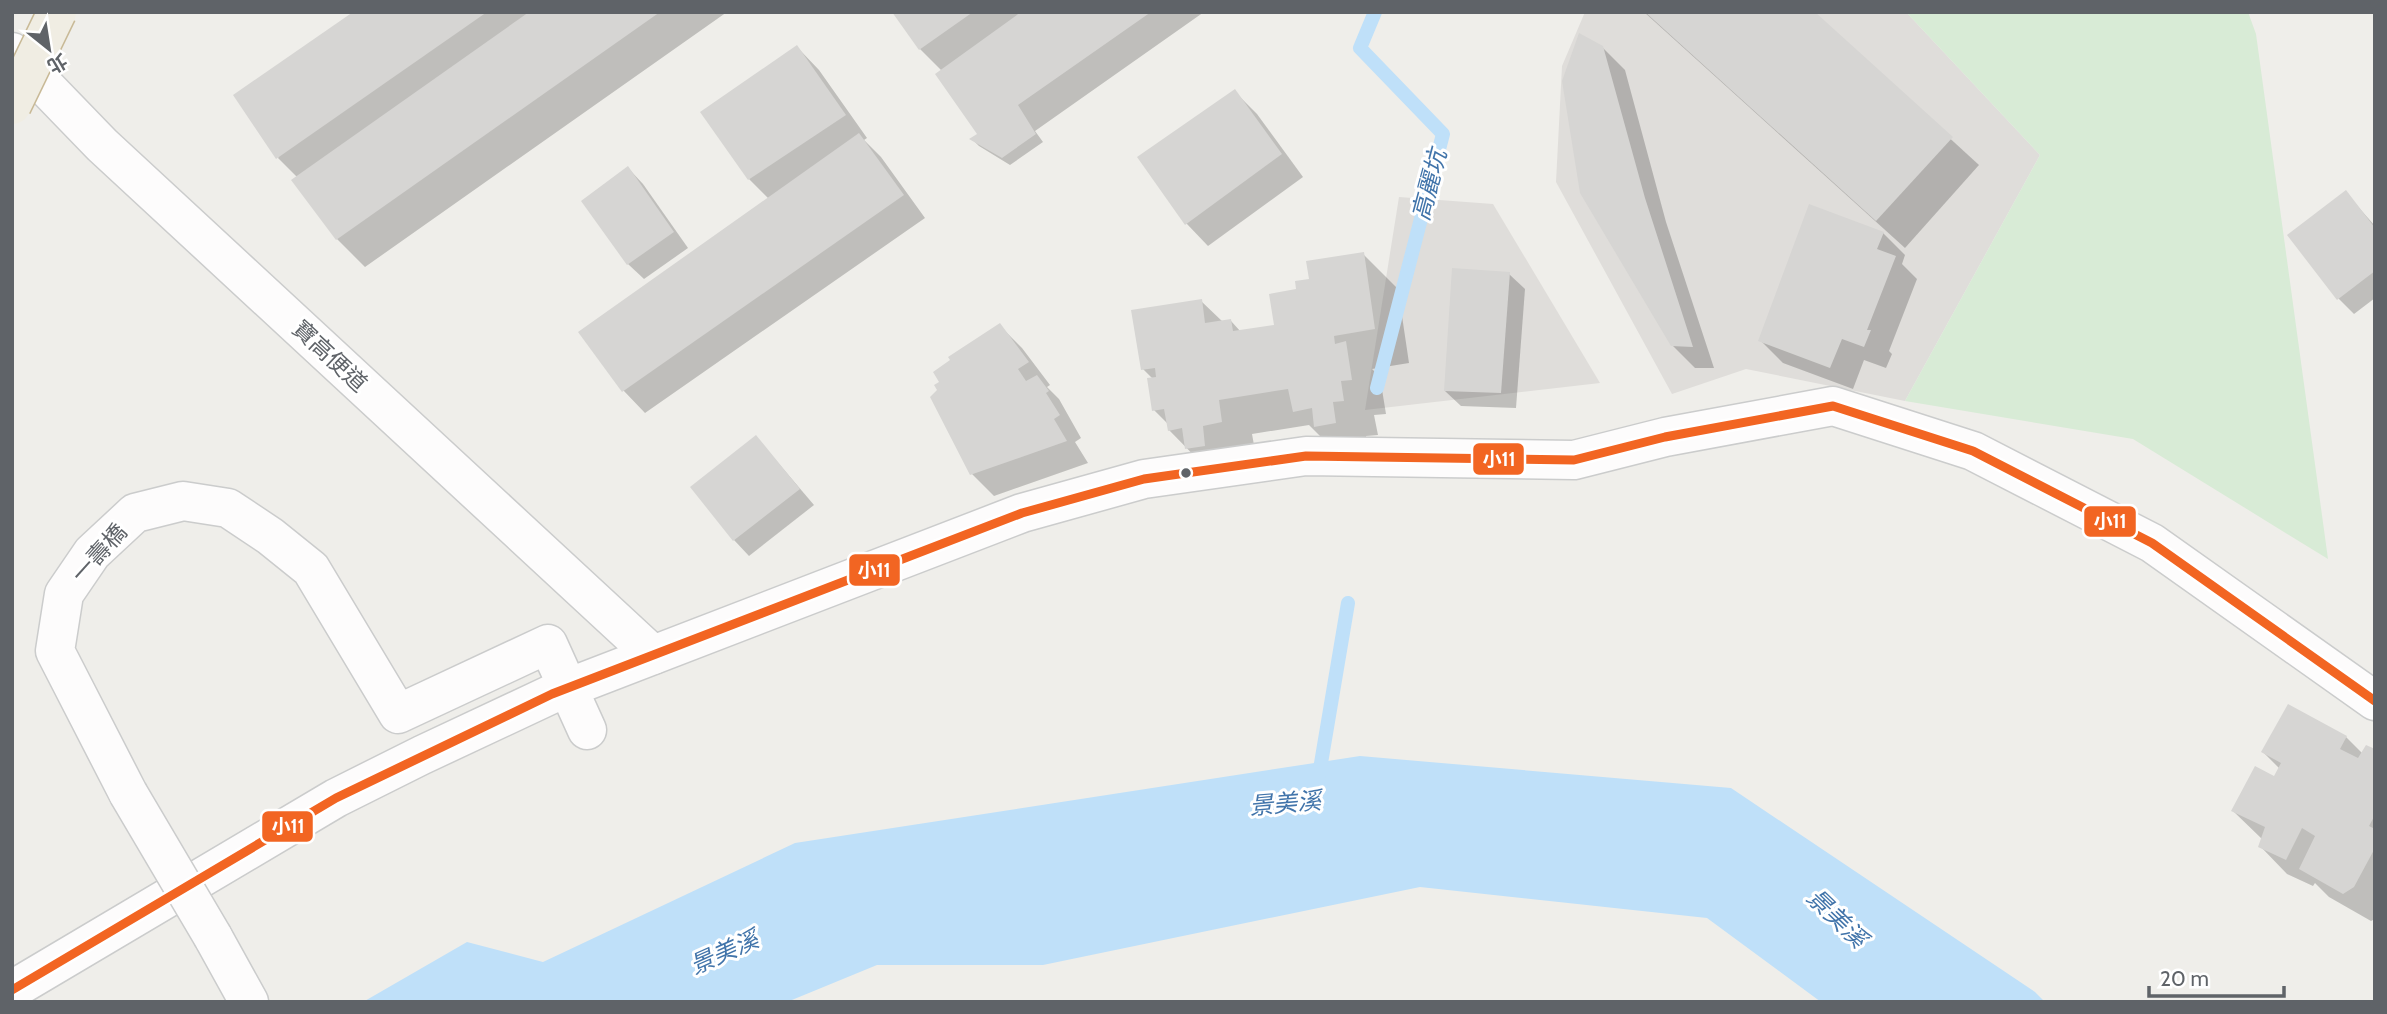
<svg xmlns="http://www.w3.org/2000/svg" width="2387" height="1014" font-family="Cabin,'Noto Sans TC',sans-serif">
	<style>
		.industrial { fill: #dfddda }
		.green { fill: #d8ebd6 }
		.water { fill: #bfe0f9 }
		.shadow { fill: #0003 }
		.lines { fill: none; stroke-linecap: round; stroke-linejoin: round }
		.stream { stroke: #bfe0f9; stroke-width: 14 }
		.building { fill: #d6d5d3 }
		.street-casing { stroke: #cbcccc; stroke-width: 41 }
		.street { stroke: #fdfcfc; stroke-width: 38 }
		.street-bridge-casing { stroke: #cbcccc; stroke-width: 41; stroke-linecap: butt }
		.highway-bridge-casing { stroke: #c8b996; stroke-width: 41; stroke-linecap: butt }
		.street-bridge { stroke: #fdfcfc; stroke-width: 38 }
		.highway-bridge { stroke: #f0ede3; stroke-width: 38 }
		.bus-1-casing { stroke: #fff; stroke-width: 14 }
		.bus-1 { stroke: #f26522; stroke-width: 9 }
		.bus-dot { fill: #5f6368; stroke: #fff; stroke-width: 2.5 }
		.labels { text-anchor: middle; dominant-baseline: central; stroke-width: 6; stroke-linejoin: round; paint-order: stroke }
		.street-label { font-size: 23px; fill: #5f6368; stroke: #fff }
		.water-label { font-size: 24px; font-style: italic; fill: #4174aa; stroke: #fff }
		.line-badge { stroke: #fff; stroke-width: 2.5 }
		.badge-label { font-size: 19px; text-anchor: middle; font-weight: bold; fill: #fff }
	</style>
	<rect width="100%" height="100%" fill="#efeeea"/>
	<g class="industrial">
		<path d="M1585 12H1906L2040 155 1905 401 1746 369 1672 394 1556 182 1562 66Z"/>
		<path d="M1399 197 1493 204 1600 383 1365 410Z"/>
	</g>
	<path class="green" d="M1906 12H2248L2256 34 2328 559 2133 439 1905 401 2040 155Z"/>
	<path class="water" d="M1360 756 1731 788 2035 992 2045 1002H1821L1707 918 1420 887 1043 965H877L787 1002H363L467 942 543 962 795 843Z"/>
	<g class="shadow">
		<path d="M356 12H727L365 267 337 239 297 177 278 158Z"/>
		<path d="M894 12H1204L1035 131 1043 142 1010 165 979 146 972 139 979 134 942 71 920 49Z"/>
		<path d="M1644 12H1812L1979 165 1905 248Z"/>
		<path d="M797 47 819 70 867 138 864 140 881 157 925 218 645 413 623 390 769 199 749 179Z"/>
		<path d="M1602 47 1625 70 1666 222 1714 368H1695L1672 345Z"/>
		<path d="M1234 91 1257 114 1303 177 1208 246 1186 223Z"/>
		<path d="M628 168 643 184 688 248 644 279 628 264Z"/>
		<path d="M2346 193 2375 226V298L2354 314 2339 299 2290 235Z"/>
		<path d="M1883 233 1905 255 1902 264 1917 279 1889 351 1892 354 1886 368 1864 360 1853 389 1783 363 1760 340Z"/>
		<path d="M1363 254 1398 289 1409 363 1372 369 1380 377 1386 414 1374 415 1378 435 1366 436 1369 457 1329 445 1309 425 1252 434 1256 456 1221 483 1169 430 1168 424 1154 410 1153 379 1143 369 1201 301 1223 322 1231 321 1241 332 1276 326 1298 291 1311 280Z"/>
		<path d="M1509 274 1525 289 1516 408 1461 406 1445 391Z"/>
		<path d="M1000 326 1022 348 1050 385 1047 387 1059 399 1081 438 1075 442 1088 463 994 496 972 474Z"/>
		<path d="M756 437 814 505 749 556 734 540Z"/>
		<path d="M2346 737 2363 754 2375 751V919L2371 921 2329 897 2315 883 2313 886 2287 874 2260 846 2262 839 2233 811 2275 778 2280 769 2263 752Z"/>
	</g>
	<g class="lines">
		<g class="stream">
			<path d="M1375 12 1360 48 1443 134 1377 388"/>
			<path d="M1318 781 1348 603"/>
		</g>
	</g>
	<g class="building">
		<path d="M353 12H487L276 159 233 95Z"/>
		<path d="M529 12H660L336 240 291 180Z"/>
		<path d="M892 12H973L919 50Z"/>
		<path d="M1021 12H1151L1018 105 1036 134 1002 158 969 139 977 134 935 74Z"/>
		<path d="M1645 12H1815L1953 137 1876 221Z"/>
		<path d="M1579 33 1603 46 1645 198 1693 347 1671 346 1580 193 1562 81Z"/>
		<path d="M797 45 846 115 748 180 700 112Z"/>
		<path d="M1235 89 1282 154 1185 225 1137 157Z"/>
		<path d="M859 133 904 195 622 392 578 332Z"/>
		<path d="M628 166 674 232 627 265 581 201Z"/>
		<path d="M2346 190 2375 228V271L2337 300 2287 235Z"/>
		<path d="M1809 204 1884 232 1877 249 1896 256 1867 330H1871L1864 347 1842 339 1830 368 1758 341Z"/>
		<path d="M1364 252 1375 329 1334 336 1335 344 1346 341 1352 380 1341 381 1344 401 1333 402 1336 423 1314 427 1312 408 1293 412 1288 389 1219 400 1222 422 1203 426 1205 446 1185 449 1182 428 1168 431 1164 409 1152 411 1147 378 1156 377 1155 368 1141 370 1131 310 1202 299 1205 323 1231 319 1233 331 1274 325 1269 294 1296 289 1295 281 1309 279 1306 261Z"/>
		<path d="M1452 268 1510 272 1501 393 1444 391Z"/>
		<path d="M1000 323 1029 362 1018 369 1026 381 1037 375 1049 391 1046 393 1060 415 1054 419 1067 441 970 475 930 397 937 390 934 385 939 382 933 372 950 360 948 357Z"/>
		<path d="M756 435 800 489 733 541 690 487Z"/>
		<path d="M2288 704 2347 736 2340 749 2358 758 2366 745 2375 749V815L2369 826 2375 829V848L2354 887 2343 894 2299 869 2315 836 2302 828 2286 860 2258 847 2265 827 2231 811 2255 766 2274 776 2281 763 2261 752Z"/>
	</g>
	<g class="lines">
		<g class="street-casing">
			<g id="street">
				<path d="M12 52 102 145 653 655"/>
				<path d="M128 793 55 651 64 594 92 553 135 513 183 501 228 508 270 536 311 569 398 714 548 644 587 730"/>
				<path d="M213 937 249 1002"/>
				<path d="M12 990 336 798 422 755 552 694 1022 513 1144 479 1306 456 1574 460 1665 437 1833 406 1973 451 2152 543 2375 701"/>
			</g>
		</g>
		<use href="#street" class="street"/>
		<g class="street-bridge-casing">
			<path id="street-bridge" d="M128 793 213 937"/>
		</g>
		<g class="highway-bridge-casing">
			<path id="highway-bridge" d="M12 105 57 12"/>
		</g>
		<use href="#street-bridge" class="street-bridge"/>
		<use href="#highway-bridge" class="highway-bridge"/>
		<g class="bus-1-casing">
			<path id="bus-1" d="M12 990 336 798 552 694 1022 513 1144 479 1306 456 1574 460 1665 437 1833 406 1973 451 2152 543 2375 701"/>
		</g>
		<use href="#bus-1" class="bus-1"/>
	</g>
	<circle class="bus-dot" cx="1186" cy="473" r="6"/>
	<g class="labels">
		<g class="street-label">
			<text transform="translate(330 356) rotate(43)">寶高便道</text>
			<text transform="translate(99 553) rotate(-48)">一壽橋</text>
		</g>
		<g class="water-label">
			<text transform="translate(1429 185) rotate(-75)">高麗坑</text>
			<text transform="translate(1285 803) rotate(-5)">景美溪</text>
			<text transform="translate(1837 918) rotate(44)">景美溪</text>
			<text transform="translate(724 952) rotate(-24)">景美溪</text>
		</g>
	</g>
	<g class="line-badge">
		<rect x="1472" y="442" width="53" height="34" rx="7" fill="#f26522"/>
		<rect x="2083" y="505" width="54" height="33" rx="7" fill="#f26522"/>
		<rect x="848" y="553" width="53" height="34" rx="7" fill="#f26522"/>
		<rect x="261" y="810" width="53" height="33" rx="7" fill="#f26522"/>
	</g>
	<g class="badge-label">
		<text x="1499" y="466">小11</text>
		<text x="2110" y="528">小11</text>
		<text x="874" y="577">小11</text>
		<text x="288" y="833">小11</text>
	</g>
	<rect width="2387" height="1014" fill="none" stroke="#5f6368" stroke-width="28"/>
	<g transform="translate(49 49) rotate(150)" stroke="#ffffff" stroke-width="5" paint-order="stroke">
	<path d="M0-5L12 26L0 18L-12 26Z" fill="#5f6368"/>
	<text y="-10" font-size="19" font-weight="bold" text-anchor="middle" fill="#5f6368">北</text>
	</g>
	<path d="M2149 986v10h135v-10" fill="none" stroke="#5f6368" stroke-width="3.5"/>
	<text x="2160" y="986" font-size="21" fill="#5f6368" stroke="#ffffff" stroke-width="5" paint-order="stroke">20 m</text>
</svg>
